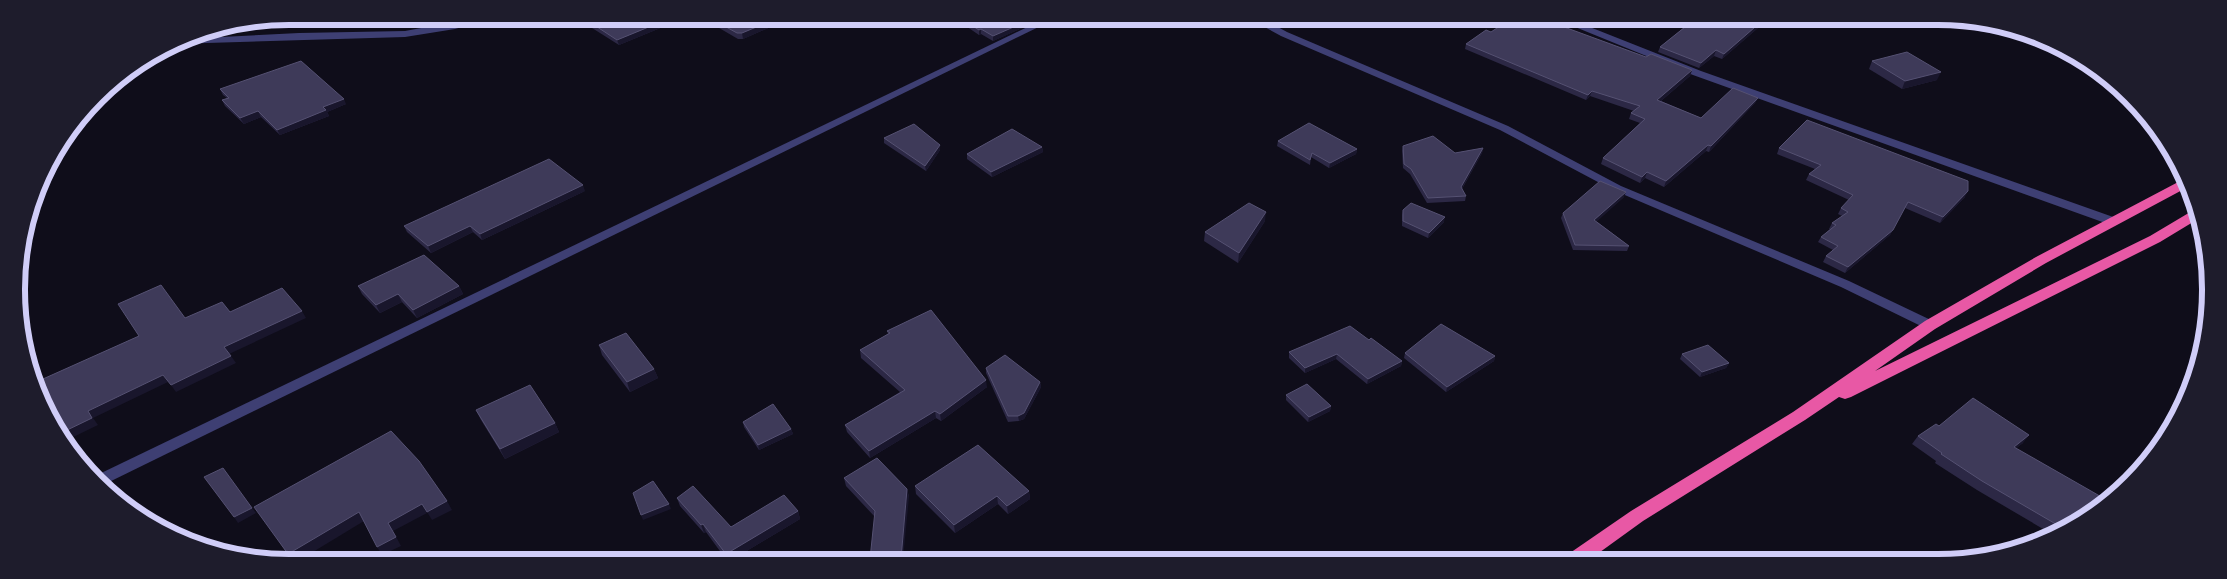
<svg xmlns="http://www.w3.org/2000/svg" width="2227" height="579" font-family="'PT Sans Narrow',sans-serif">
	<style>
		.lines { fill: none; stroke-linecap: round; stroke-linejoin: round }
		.minor { fill: #3e3f73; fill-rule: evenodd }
		.highway { fill: #e858a5; fill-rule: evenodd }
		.wall { fill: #2c2845 }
		.shaded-wall { fill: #19162c }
		.building { fill: #3e3a59; stroke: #555172 }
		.rim { fill: none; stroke: #d0cdf8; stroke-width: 6 }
	</style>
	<rect width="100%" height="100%" fill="#0f0d1a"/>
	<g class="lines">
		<g class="minor">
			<path d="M480 17H496L455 29 405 37 174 44 182 39 299 33 405 31Z"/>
			<path d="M1044 19H1055L105 484 95 476Z"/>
			<path d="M1250 19H1263L1287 32 1508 126 1621 186 1849 281 1935 322 1936 325 1935 328H1925L1841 287 1613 190 1500 130 1281 36Z"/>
			<path d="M1558 20H1572L1701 71 2116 218 2118 221 2112 225 2108 224 1693 75Z"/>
			<path d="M1932 21C1963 21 1998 24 2027 36L2023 38 1936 24Z"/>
		</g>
		<path class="highway" d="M2182 180 2186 188 2046 263 1935 329 1875 371 2150 236 2192 211 2195 210 2198 219 2160 242 1851 397 1845 399 1839 397 1805 420 1643 521 1589 560H1565L1567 555 1631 511 1793 412 1925 321 2036 257Z"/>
	</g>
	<g class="wall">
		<path d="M580 17H687L619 45 581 21Z"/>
		<path d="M702 18H791L743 39H738Z"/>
		<path d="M956 18 1042 19 993 41 981 34 979 35 957 20Z"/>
		<path d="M1679 20 1766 21 1722 59 1714 56 1699 68 1658 52 1660 47 1685 27 1678 25Z"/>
		<path d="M1491 32 1646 57 1692 70 1690 76 1661 101 1701 118 1758 98 1755 103 1709 152 1706 151 1664 187 1645 178 1640 183 1601 164 1603 158 1640 123 1629 119 1631 113 1634 111 1590 96 1586 100 1465 49 1466 44Z"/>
		<path d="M1872 61 1937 80 1902 89 1869 69Z"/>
		<path d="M220 89 346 104 327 112 329 116 280 135 261 117 244 124 225 106 222 100 227 98 223 95Z"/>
		<path d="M884 138 940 150 926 171 884 143Z"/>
		<path d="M1278 141 1357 149 1356 154 1329 168 1311 157 1310 165 1277 146Z"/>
		<path d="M1403 146 1455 153 1483 148 1482 153 1462 189 1466 196 1465 201 1427 203 1410 174 1403 168 1402 151Z"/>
		<path d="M1042 147 1043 152 992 177 967 159V154Z"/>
		<path d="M1779 148 1965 197 1940 223 1905 208 1890 235 1845 273 1823 262 1826 256 1833 250 1818 242 1821 237 1830 229H1829L1832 223 1842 216 1838 214 1841 208 1849 200 1806 180 1809 174 1815 169 1777 154Z"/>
		<path d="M585 191 482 240 473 232 431 253 407 232 404 226Z"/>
		<path d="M1624 197 1596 221 1629 246 1627 251 1573 250 1561 218 1563 213Z"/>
		<path d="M1403 210 1444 222 1428 238 1402 226V215Z"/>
		<path d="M1265 221 1238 263 1204 241 1205 232Z"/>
		<path d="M358 286H459L463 294 417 318 402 302 380 313 362 294Z"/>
		<path d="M887 331 987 387 941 421 936 418 870 458 847 432 845 425 900 392 861 358 860 350 888 334Z"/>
		<path d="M1369 340 1402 361 1401 366 1367 384 1336 359 1305 373 1289 358V352Z"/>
		<path d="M599 345 654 369 658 378 630 392 602 355Z"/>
		<path d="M1405 353 1495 356 1494 361 1446 392 1404 358Z"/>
		<path d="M1682 354 1729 363 1726 368 1700 377 1680 359Z"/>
		<path d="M986 368 1040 382 1041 387 1024 419 1019 421 1008 422 986 373Z"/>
		<path d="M1286 395 1331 406 1330 411 1308 422 1286 400Z"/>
		<path d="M476 410 555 423 559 432 505 459 481 420Z"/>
		<path d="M743 422 791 429 793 434 759 450 744 427Z"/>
		<path d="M1939 426 2023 443 2016 448 2098 508 2058 535 2055 536 1977 490 1935 463 1936 461 1912 444 1918 436Z"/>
		<path d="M844 478 907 489 909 497 875 517 846 486Z"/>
		<path d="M915 486 1029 491 1030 499 1008 514 998 504 955 533 916 494Z"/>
		<path d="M677 498 731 527 798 511 800 519 735 558H725L706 532 704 533 680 506Z"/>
	</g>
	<g class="shaded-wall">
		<path d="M673 17H687L619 45 617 40Z"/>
		<path d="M778 18H791L743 39 742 33Z"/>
		<path d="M1032 19H1042L993 41V36Z"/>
		<path d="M1762 21H1766L1722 59 1724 54Z"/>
		<path d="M981 29V34L979 35V30Z"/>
		<path d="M1716 50 1714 56 1699 68 1701 63Z"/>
		<path d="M1692 70 1690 76 1655 106 1657 100Z"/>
		<path d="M1941 72 1937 80 1902 89 1905 81Z"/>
		<path d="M1592 91 1590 96 1586 100 1588 95Z"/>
		<path d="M1758 98 1755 103 1709 152 1711 146Z"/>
		<path d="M344 99 346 104 327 112 329 116 280 135 277 130 323 107Z"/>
		<path d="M258 111 261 117 244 124 240 118Z"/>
		<path d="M940 145V150L926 171 925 166Z"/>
		<path d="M1708 145 1706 151 1664 187 1666 181Z"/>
		<path d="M1042 147 1043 152 992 177 991 172Z"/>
		<path d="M1483 148 1482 153 1460 192 1461 187Z"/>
		<path d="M1357 149 1356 154 1329 168 1330 163Z"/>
		<path d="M1647 172 1645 178 1640 183 1642 177Z"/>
		<path d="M583 185 585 191 482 240 480 234Z"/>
		<path d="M1968 191 1965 197 1940 223 1943 217Z"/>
		<path d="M1626 192 1624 197 1593 225 1594 220Z"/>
		<path d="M1266 212 1265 221 1238 263 1239 253Z"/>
		<path d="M1445 217 1444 222 1428 238 1429 233Z"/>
		<path d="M470 226 473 232 431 253 428 246Z"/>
		<path d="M1893 230 1890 235 1845 273 1848 267Z"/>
		<path d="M459 286 463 294 417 318 413 310Z"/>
		<path d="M398 294 402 302 380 313 376 305Z"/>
		<path d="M302 311 306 318 229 354 224 347Z"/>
		<path d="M1337 354 1336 359 1305 373V368Z"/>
		<path d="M231 356 236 363 176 392 171 385Z"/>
		<path d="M1495 356 1494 361 1446 392 1447 387Z"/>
		<path d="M1402 361 1401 366 1367 384 1368 379Z"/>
		<path d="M1729 363 1726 368 1700 377 1702 372Z"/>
		<path d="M654 369 658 378 630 392 627 382Z"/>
		<path d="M163 375 168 382 93 418 98 425 65 441 61 433 88 411Z"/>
		<path d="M986 380 987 387 941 421 940 414Z"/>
		<path d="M1040 382 1041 387 1024 419 1019 421 1018 416Z"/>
		<path d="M1331 406 1330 411 1308 422 1309 417Z"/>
		<path d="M935 411 936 418 870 458 869 451Z"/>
		<path d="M555 423 559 432 505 459 500 449Z"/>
		<path d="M791 429 793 434 759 450 758 445Z"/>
		<path d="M2029 435 2023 443 2008 455 2014 447Z"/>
		<path d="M907 489 909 497 903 559H901Z"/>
		<path d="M1029 491 1030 499 1008 514 1007 506Z"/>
		<path d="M997 496 998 504 955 533 954 525Z"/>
		<path d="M447 501 452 510 432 520 427 512Z"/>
		<path d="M422 504 427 513 393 531 401 546 382 555 377 547 388 523Z"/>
		<path d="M669 504 671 509 643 520 641 515Z"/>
		<path d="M252 508 256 513 238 523 234 517Z"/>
		<path d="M798 511 800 519 735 558H727L726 554Z"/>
		<path d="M359 512 364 521 303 558H291L288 554Z"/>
		<path d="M703 524 706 532 704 533 701 525Z"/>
	</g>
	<g class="building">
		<path d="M582 17H673L617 40Z"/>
		<path d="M710 18H778L742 33H737Z"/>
		<path d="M960 18 1032 19 993 36 981 29 979 30Z"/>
		<path d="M1509 20H1545L1646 57 1651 54 1692 70 1657 100 1701 118 1733 88 1758 98 1711 146 1708 145 1666 181 1647 172 1642 177 1603 158 1645 119 1631 113 1640 106 1592 91 1588 95 1466 44 1486 30 1491 32Z"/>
		<path d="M1682 20 1762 21 1724 54 1716 50 1701 63 1660 47 1690 23Z"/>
		<path d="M1907 52 1941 72 1905 81 1872 61Z"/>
		<path d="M301 61 344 99 323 107 326 110 277 130 258 111 240 118 222 100 229 98 220 89Z"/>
		<path d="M1807 120 1968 181V191L1943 217 1908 202 1893 230 1848 267 1826 256 1838 246 1821 237 1836 225 1832 223 1848 212 1841 208 1853 195 1809 174 1821 165 1779 148Z"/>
		<path d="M1309 123 1357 149 1330 163 1312 153 1310 160 1278 141Z"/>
		<path d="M914 124 940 145 925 166 884 138Z"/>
		<path d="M1012 129 1042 147 991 172 967 154Z"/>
		<path d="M1433 136 1455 153 1483 148 1461 187 1466 196 1428 198 1411 169 1404 164 1403 146Z"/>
		<path d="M549 159 583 185 480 234 470 226 428 246 404 226Z"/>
		<path d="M1600 181 1626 192 1594 220 1629 246 1575 245 1563 213Z"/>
		<path d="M1249 203 1266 212 1239 253 1205 232Z"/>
		<path d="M1411 203 1445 217 1429 233 1403 221V210Z"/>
		<path d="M424 255 459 286 413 310 398 294 376 305 358 286Z"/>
		<path d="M161 285 185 318 222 302 230 312 282 288 302 311 224 347 231 356 171 385 163 375 88 411 92 418 61 433 34 383 139 336 118 304Z"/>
		<path d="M931 310 986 380 940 414 935 411 869 451 845 425 905 390 860 350 890 333 887 331Z"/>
		<path d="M1441 324 1495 356 1447 387 1405 353Z"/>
		<path d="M1350 326 1369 340 1371 338 1402 361 1368 379 1337 354 1305 368 1289 352Z"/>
		<path d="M626 333 654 369 627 382 599 345Z"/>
		<path d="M1708 345 1729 363 1702 372 1682 354Z"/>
		<path d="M1005 355 1040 382 1024 413 1018 416H1008L986 368Z"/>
		<path d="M1307 384 1331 406 1309 417 1286 395Z"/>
		<path d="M530 385 555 423 500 449 476 410Z"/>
		<path d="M1973 398 2029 435 2014 447 2105 499 2097 509 2066 530 1982 481 1941 454 1942 453 1918 436 1936 424 1939 426Z"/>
		<path d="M773 404 791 429 758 445 743 422Z"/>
		<path d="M391 431 419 461 447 501 427 512 422 504 388 523 396 537 377 547 359 512 288 554 254 507Z"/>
		<path d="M978 445 1029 491 1007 506 997 496 954 525 915 486Z"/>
		<path d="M877 458 907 489 901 559H870L875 511 844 478Z"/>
		<path d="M223 468 252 508 234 517 204 477Z"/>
		<path d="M653 481 669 504 641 515 633 493Z"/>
		<path d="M693 486 731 527 784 495 798 511 726 554 703 524 701 525 677 498Z"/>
	</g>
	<path d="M0 0H2227V579H0ZM289 25H1938A264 264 0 0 1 2202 289V290A264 264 0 0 1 1938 554H289A264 264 0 0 1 25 290V289A264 264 0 0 1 289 25Z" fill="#1e1c2c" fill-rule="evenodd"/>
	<path class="rim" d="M289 25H1938A264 264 0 0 1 2202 289V290A264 264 0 0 1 1938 554H289A264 264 0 0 1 25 290V289A264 264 0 0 1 289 25Z"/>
</svg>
